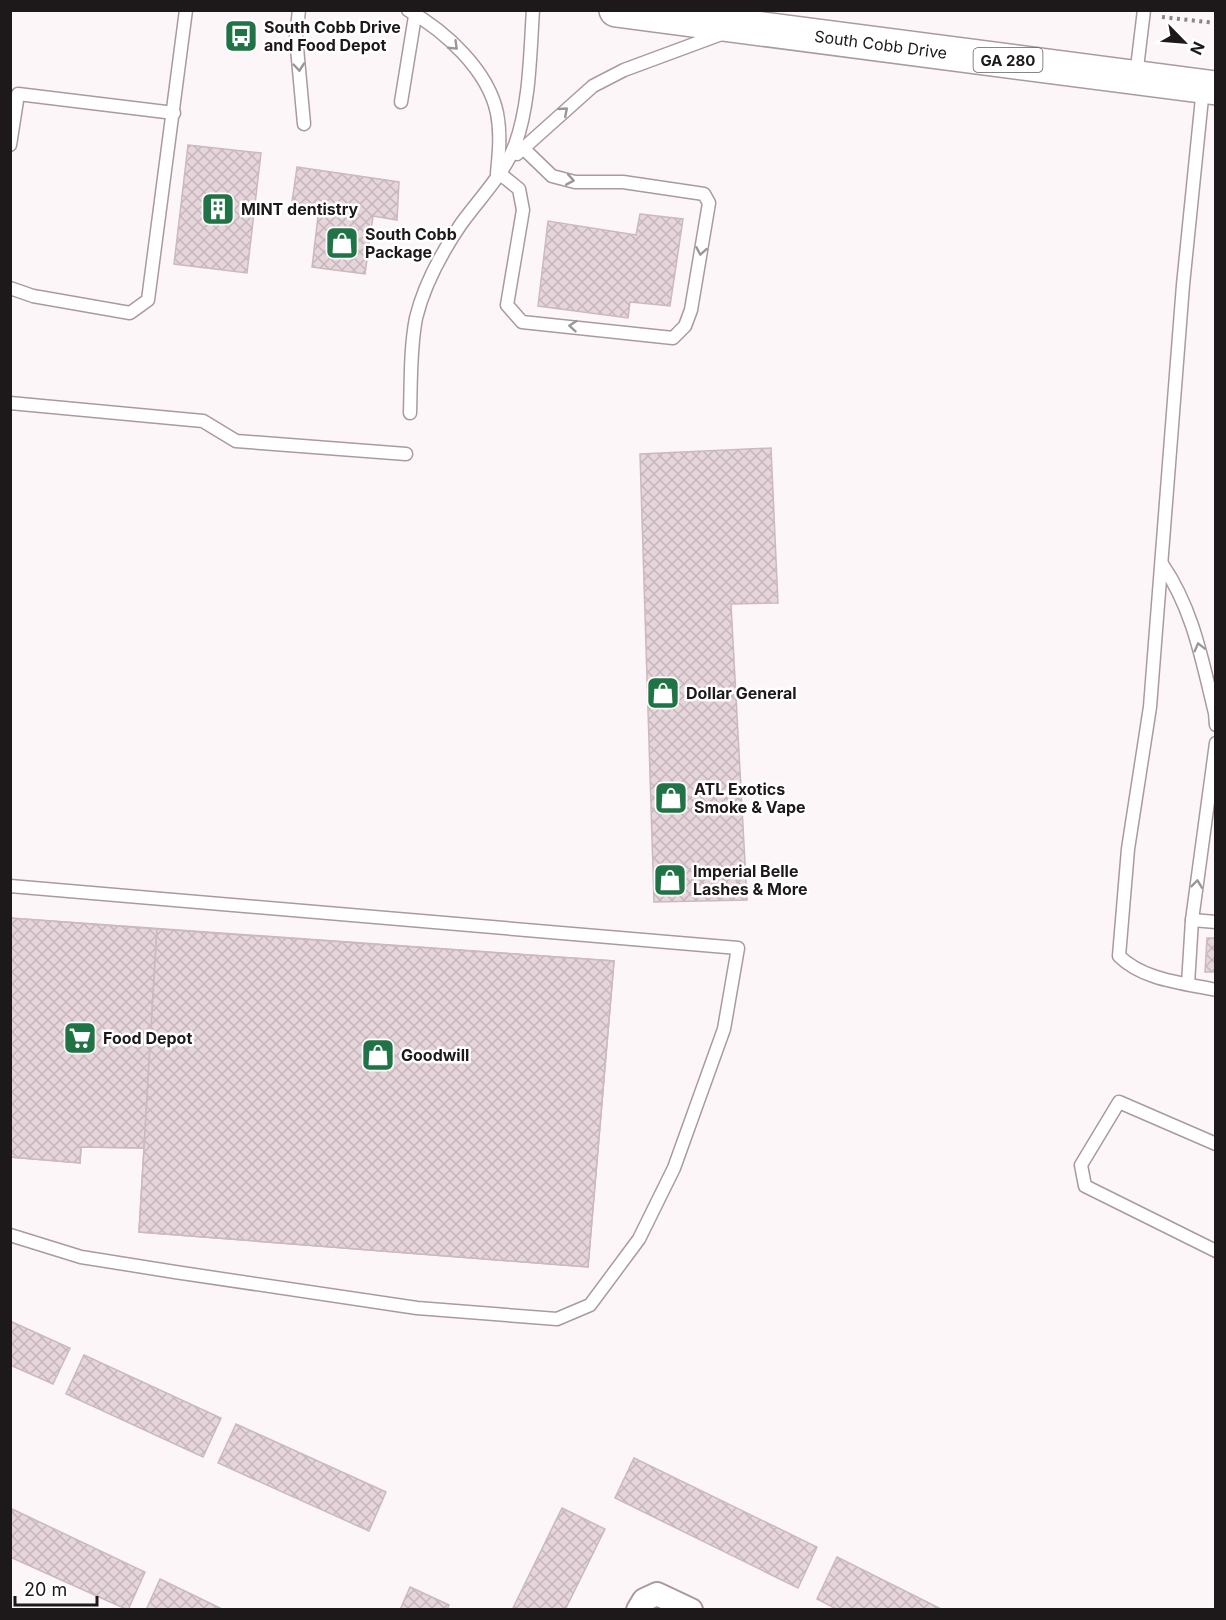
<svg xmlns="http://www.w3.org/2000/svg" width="1226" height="1620" font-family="Inter,sans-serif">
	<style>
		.building { fill: url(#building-cross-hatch); stroke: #cababe; stroke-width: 1.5 }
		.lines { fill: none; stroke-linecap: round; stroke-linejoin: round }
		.service-casing { stroke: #aa9a9f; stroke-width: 15 }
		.minor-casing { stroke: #aa9a9f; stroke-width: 26 }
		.primary-casing { stroke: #aa9a9f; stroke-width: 36 }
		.path { stroke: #8a8485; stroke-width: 4; stroke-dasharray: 3 4.5; stroke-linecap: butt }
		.service { stroke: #fff; stroke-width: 12 }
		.minor { stroke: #fff; stroke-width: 22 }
		.primary { stroke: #fff; stroke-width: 33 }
		.oneway { stroke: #999798 }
		.labels { text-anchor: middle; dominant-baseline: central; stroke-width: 5; stroke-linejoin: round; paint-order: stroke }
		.shield { fill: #fff; stroke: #615d5e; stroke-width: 1.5 }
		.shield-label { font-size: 15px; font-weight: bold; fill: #1d1819 }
		.poi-label { font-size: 16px; font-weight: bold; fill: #1d1819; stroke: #fff; text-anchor: start }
		.street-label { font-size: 16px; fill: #1d1819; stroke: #fff }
	</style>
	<defs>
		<pattern id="building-cross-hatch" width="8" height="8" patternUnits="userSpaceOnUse" patternTransform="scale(1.5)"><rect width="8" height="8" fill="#e6d5da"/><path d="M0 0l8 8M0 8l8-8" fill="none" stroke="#c5b6ba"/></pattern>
	</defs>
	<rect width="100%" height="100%" fill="#fdf6f8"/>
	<g class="building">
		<path d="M188 145 261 153 247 273 174 264Z"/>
		<path d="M297 167 399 182 397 220 373 216 365 274 312 267 319 208 292 202Z"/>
		<path d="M640 214 683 219 670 306 630 302 628 318 538 306 548 221 636 235Z"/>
		<path d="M771 448 778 603 731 604 747 900 654 902 640 454Z"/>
		<path d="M10 918 614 961 588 1267 139 1232 144 1148 81 1147 80 1163 10 1157Z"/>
		<path d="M10 918 157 929 144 1148 81 1147 80 1163 10 1157Z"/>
		<path d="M157 929 614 961 588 1267 139 1232Z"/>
		<path d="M1207 938H1216V972H1205Z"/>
		<path d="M10 1321 70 1348 53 1384 10 1365Z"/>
		<path d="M84 1355 221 1418 203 1457 66 1394Z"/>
		<path d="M236 1424 386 1492 369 1531 218 1463Z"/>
		<path d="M634 1458 817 1547 798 1588 615 1498Z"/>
		<path d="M10 1508 145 1572 128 1610 10 1557Z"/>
		<path d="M562 1508 605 1529 565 1610H512Z"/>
		<path d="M837 1557 943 1610H838L817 1599Z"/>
		<path d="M160 1579 224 1610H146Z"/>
		<path d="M410 1587 449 1605 447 1610H400Z"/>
	</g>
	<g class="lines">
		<g class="service-casing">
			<g id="service">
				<path d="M299 10 296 37 304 124"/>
				<path d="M408 10C445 31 488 70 497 113 501 134 499 153 497 173"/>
				<path d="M1136 76 1144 10"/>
				<path d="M1203 88 1183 285 1150 707 1128 849 1119 956C1143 980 1183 983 1216 990"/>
				<path d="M401 102 416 10"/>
				<path d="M10 145 18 94 174 113"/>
				<path d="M517 154 593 86 624 70 724 33"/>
				<path d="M499 173 519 189 523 210 507 305 522 322 673 338 685 326 691 310 709 203 704 194 623 182H575L552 176 523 148"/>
				<path d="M10 288 33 296 130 313 148 300 186 10"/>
				<path d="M10 403 203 421 236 441 406 454"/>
				<path d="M410 413C411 382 410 349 416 318 424 285 442 252 461 224 479 199 504 174 515 145 530 104 530 54 533 10"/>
				<path d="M1162 564C1193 609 1202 660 1215 713L1216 725"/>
				<path d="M10 886 738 948 724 1029 674 1168 639 1239 590 1305 557 1319 417 1308 175 1272 81 1257 10 1235"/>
				<path d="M1192 920 1216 922"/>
				<path d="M1188 984 1192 920 1216 743"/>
				<path d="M1216 1144 1119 1102 1081 1165 1085 1186 1216 1251"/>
			</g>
		</g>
		<g class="minor-casing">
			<path id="minor" d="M638 1610 644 1600 657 1594 691 1610"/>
		</g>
		<g class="primary-casing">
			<g id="primary">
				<path id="s1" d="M616 10 1216 88"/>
			</g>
		</g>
		<path class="path" d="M1162 17 1216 23"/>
		<use href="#service" class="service"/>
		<use href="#minor" class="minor"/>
		<use href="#primary" class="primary"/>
	</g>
	<defs><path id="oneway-chevron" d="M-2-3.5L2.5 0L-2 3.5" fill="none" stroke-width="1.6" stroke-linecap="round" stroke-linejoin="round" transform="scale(1.5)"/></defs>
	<g class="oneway">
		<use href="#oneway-chevron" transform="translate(454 46) rotate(44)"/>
		<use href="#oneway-chevron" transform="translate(299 67) rotate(85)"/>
		<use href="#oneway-chevron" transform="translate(564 111) rotate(-41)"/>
		<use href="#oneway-chevron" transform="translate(570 180) rotate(10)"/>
		<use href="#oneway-chevron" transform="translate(701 251) rotate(100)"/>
		<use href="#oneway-chevron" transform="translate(573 326) rotate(-175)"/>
		<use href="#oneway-chevron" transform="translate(1199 647) rotate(-104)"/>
		<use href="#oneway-chevron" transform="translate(1197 884) rotate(-83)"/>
	</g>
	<defs>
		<g id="bus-square" transform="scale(1.725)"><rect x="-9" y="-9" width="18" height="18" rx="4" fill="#1f7345" stroke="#fff"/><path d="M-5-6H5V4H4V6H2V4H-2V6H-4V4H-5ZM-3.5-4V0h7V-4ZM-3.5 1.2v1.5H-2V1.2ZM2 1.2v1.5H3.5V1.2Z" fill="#fff"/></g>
		<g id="building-square" transform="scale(1.725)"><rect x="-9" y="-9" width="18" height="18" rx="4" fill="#1f7345" stroke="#fff"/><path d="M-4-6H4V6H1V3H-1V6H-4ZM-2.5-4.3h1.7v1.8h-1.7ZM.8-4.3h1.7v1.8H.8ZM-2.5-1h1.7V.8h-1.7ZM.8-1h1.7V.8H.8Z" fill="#fff"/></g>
		<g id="shop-square" transform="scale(1.725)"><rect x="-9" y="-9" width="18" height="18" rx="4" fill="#1f7345" stroke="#fff"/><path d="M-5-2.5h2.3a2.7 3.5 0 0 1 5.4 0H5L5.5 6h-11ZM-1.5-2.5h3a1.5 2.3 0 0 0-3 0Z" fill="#fff"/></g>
		<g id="supermarket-square" transform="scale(1.725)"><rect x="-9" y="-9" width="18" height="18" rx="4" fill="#1f7345" stroke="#fff"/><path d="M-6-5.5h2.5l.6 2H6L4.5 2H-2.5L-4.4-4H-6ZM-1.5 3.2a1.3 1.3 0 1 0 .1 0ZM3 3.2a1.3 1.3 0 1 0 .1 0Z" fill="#fff"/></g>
	</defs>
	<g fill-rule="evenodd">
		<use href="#bus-square" x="241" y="36"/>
		<use href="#building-square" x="218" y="209"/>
		<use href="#shop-square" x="342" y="243"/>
		<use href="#shop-square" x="663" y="693"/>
		<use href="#shop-square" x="671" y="798"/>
		<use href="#shop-square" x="670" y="880"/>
		<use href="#supermarket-square" x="80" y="1038"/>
		<use href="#shop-square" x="378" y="1055"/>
	</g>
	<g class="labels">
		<rect class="shield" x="973.5" y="48" width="69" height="24" rx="4.5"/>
		<g class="shield-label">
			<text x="1008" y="60">GA 280</text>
		</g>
		<g class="poi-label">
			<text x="264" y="27">South Cobb Drive<tspan x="264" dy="18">and Food Depot</tspan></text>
			<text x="241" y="209">MINT dentistry</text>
			<text x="365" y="234">South Cobb<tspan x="365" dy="18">Package</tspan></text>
			<text x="686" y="693">Dollar General</text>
			<text x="694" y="789">ATL Exotics<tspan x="694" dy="18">Smoke &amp; Vape</tspan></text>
			<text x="693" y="871">Imperial Belle<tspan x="693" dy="18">Lashes &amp; More</tspan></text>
			<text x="103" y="1038">Food Depot</text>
			<text x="401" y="1055">Goodwill</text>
		</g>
		<g class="street-label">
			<text stroke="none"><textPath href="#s1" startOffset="267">South Cobb Drive</textPath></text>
		</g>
	</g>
	<rect width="1226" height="1620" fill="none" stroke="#1d1819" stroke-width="24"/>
	<g transform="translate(1184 42) rotate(115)" stroke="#ffffff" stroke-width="4.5" paint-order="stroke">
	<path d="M0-4.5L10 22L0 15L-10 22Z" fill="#1d1819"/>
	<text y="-9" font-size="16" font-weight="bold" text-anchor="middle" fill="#1d1819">N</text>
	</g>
	<path d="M15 1596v9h82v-9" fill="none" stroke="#1d1819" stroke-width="3"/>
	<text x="24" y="1596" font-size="18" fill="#1d1819" stroke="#ffffff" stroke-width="4.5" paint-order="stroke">20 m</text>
</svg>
